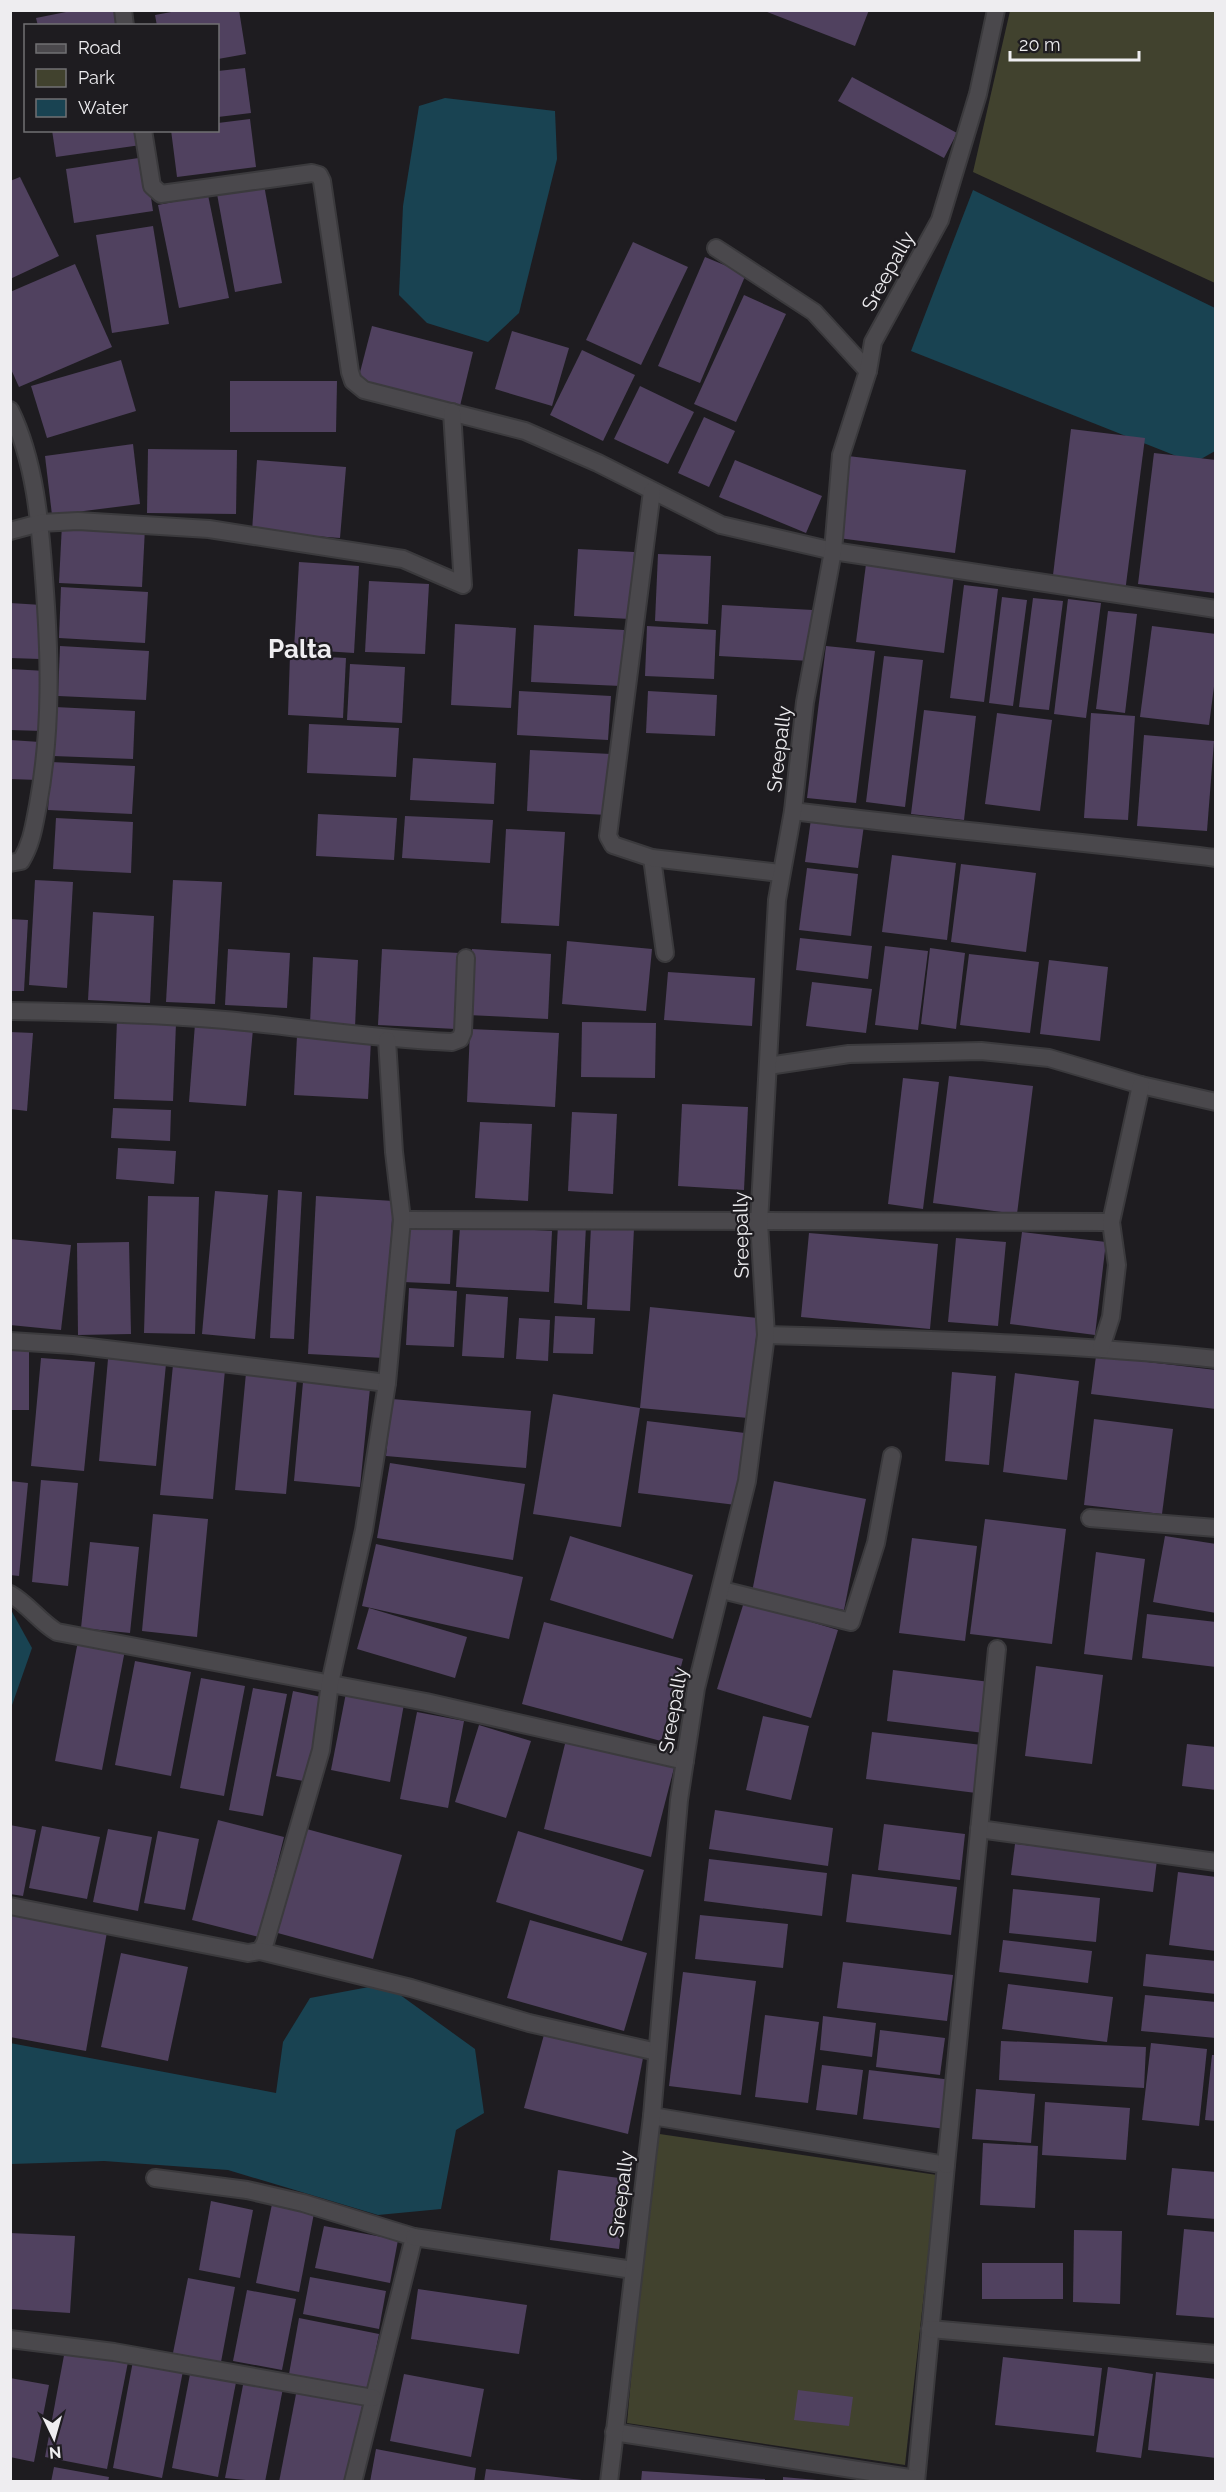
<svg xmlns="http://www.w3.org/2000/svg" width="1226" height="2492" font-family="Raleway,sans-serif">
	<style>
		.green { fill: #41422e }
		.water { fill: #194352 }
		.building { fill: #50415f }
		.lines { fill: none; stroke-linecap: round; stroke-linejoin: round }
		.service-casing { stroke: #3b3a3d; stroke-width: 20 }
		.minor-casing { stroke: #3b3a3d; stroke-width: 20 }
		.service { stroke: #4a484c; stroke-width: 16 }
		.minor { stroke: #4a484c; stroke-width: 16 }
		.labels { text-anchor: middle; dominant-baseline: central; stroke-width: 4.5; stroke-linejoin: round; paint-order: stroke }
		.street-label { font-size: 20px; fill: #eeedf0; stroke: #1e1c20 }
		.district-label { font-size: 26px; font-weight: bold; fill: #eeedf0; stroke: #1e1c20 }
	</style>
	<rect width="100%" height="100%" fill="#1e1c20"/>
	<g class="green">
		<path d="M1010 11H1215V283L973 172Z"/>
		<path d="M653 2133 937 2175 905 2465 627 2423Z"/>
	</g>
	<g class="water">
		<path d="M445 98 555 111 557 159 519 313 488 342 427 323 399 295 403 206 419 106Z"/>
		<path d="M973 190 1215 308V451L1194 463 911 351Z"/>
		<path d="M11 1610 32 1648 11 1708 10 1610Z"/>
		<path d="M385 1984 475 2049 484 2113 456 2130 441 2209 378 2215 228 2170 104 2161 11 2164 10 2043 276 2093 283 2042 310 1998Z"/>
	</g>
	<g class="building">
		<path d="M76 10H118L121 26H38L36 18Z"/>
		<path d="M182 10H239L246 54 218 59V26H157L155 15Z"/>
		<path d="M762 10H869L855 46Z"/>
		<path d="M245 68 251 113 218 117V71Z"/>
		<path d="M852 77 957 133 944 158 838 101Z"/>
		<path d="M250 119 256 167 177 177 171 130H218V123Z"/>
		<path d="M52 130H139L141 145 56 157Z"/>
		<path d="M145 157 153 211 74 223 66 169Z"/>
		<path d="M20 177 59 256 10 279V181Z"/>
		<path d="M264 185 282 283 235 292 217 194Z"/>
		<path d="M208 195 229 298 179 308 158 205Z"/>
		<path d="M153 226 169 324 112 333 96 235Z"/>
		<path d="M633 242 688 267 641 365 586 340Z"/>
		<path d="M705 257 746 274 700 383 658 366Z"/>
		<path d="M75 264 112 347 19 387 10 367V292Z"/>
		<path d="M744 295 786 314 736 422 694 404Z"/>
		<path d="M372 326 473 352 460 406 358 380Z"/>
		<path d="M512 331 569 348 552 406 495 389Z"/>
		<path d="M582 350 635 375 603 441 550 415Z"/>
		<path d="M121 360 136 411 47 438 31 386Z"/>
		<path d="M230 381H337L336 432H230Z"/>
		<path d="M640 386 694 412 668 464 614 439Z"/>
		<path d="M704 417 735 431 709 487 678 473Z"/>
		<path d="M1071 429 1145 438 1125 592 1052 583Z"/>
		<path d="M133 444 140 504 52 515 45 456Z"/>
		<path d="M148 449 237 450 236 514 147 513Z"/>
		<path d="M1154 453 1216 460V593L1138 584Z"/>
		<path d="M848 456 966 470 955 553 838 538Z"/>
		<path d="M257 460 346 467 340 538 252 531Z"/>
		<path d="M735 460 822 496 806 533 719 497Z"/>
		<path d="M62 524 145 528 142 587 59 583Z"/>
		<path d="M578 549 634 552 630 619 574 616Z"/>
		<path d="M658 554 711 556 708 624 655 621Z"/>
		<path d="M299 562 359 566 354 653 294 649Z"/>
		<path d="M866 564 954 574 944 653 856 642Z"/>
		<path d="M369 581 429 584 425 654 365 652Z"/>
		<path d="M964 585 998 589 984 702 950 698Z"/>
		<path d="M61 587 148 592 145 643 59 638Z"/>
		<path d="M1002 597 1027 600 1013 706 989 703Z"/>
		<path d="M1033 598 1063 601 1049 710 1019 707Z"/>
		<path d="M1068 599 1101 603 1086 718 1054 714Z"/>
		<path d="M10 603 42 605 40 659 10 658Z"/>
		<path d="M722 605 813 610 810 661 719 656Z"/>
		<path d="M1108 611 1137 614 1125 713 1096 709Z"/>
		<path d="M455 624 516 628 511 708 451 705Z"/>
		<path d="M534 625 624 630 621 686 531 682Z"/>
		<path d="M647 626 716 630 714 679 645 676Z"/>
		<path d="M1152 626 1216 634V671L1209 725 1140 717Z"/>
		<path d="M60 646 149 651 146 700 58 696Z"/>
		<path d="M826 646 875 651 856 803 807 798Z"/>
		<path d="M290 655 346 658 343 718 288 715Z"/>
		<path d="M884 656 923 660 905 807 866 802Z"/>
		<path d="M350 664 405 667 402 723 347 720Z"/>
		<path d="M10 669 46 671 42 731 10 730Z"/>
		<path d="M519 691 611 696 608 740 517 735Z"/>
		<path d="M648 691 717 695 715 736 646 733Z"/>
		<path d="M55 707 135 711 133 759 53 756Z"/>
		<path d="M924 710 976 716 964 820 911 814Z"/>
		<path d="M997 713 1052 720 1040 811 985 804Z"/>
		<path d="M1091 713 1135 716 1128 820 1084 818Z"/>
		<path d="M309 724 399 728 396 777 307 773Z"/>
		<path d="M1144 735 1214 741 1207 831 1137 826Z"/>
		<path d="M10 740 40 742 38 780 10 779Z"/>
		<path d="M530 750 611 754 608 815 527 811Z"/>
		<path d="M413 758 496 763 494 804 410 800Z"/>
		<path d="M51 762 135 766 132 814 48 810Z"/>
		<path d="M318 814 397 818 394 860 316 856Z"/>
		<path d="M405 816 493 820 490 863 402 858Z"/>
		<path d="M56 818 133 822 131 873 53 869Z"/>
		<path d="M811 819 864 825 858 868 805 862Z"/>
		<path d="M506 829 565 832 559 926 501 923Z"/>
		<path d="M892 855 956 863 947 940 882 932Z"/>
		<path d="M961 864 1036 873 1026 952 951 942Z"/>
		<path d="M807 868 858 874 851 936 799 930Z"/>
		<path d="M35 880 73 882 67 988 29 985Z"/>
		<path d="M173 880 222 882 215 1004 166 1002Z"/>
		<path d="M93 912 154 916 150 1003 88 1000Z"/>
		<path d="M10 919 28 920 24 991H10Z"/>
		<path d="M800 938 872 946 868 979 796 970Z"/>
		<path d="M567 941 652 949 646 1011 562 1004Z"/>
		<path d="M885 946 928 951 918 1030 875 1025Z"/>
		<path d="M930 948 965 953 956 1029 921 1024Z"/>
		<path d="M228 949 290 953 287 1008 225 1005Z"/>
		<path d="M382 949 460 953 456 1029 378 1025Z"/>
		<path d="M472 949 551 954 548 1019 468 1015Z"/>
		<path d="M969 954 1039 962 1030 1033 960 1025Z"/>
		<path d="M313 957 358 960 355 1027 310 1024Z"/>
		<path d="M1049 960 1108 967 1100 1041 1040 1034Z"/>
		<path d="M668 972 755 978 752 1026 664 1020Z"/>
		<path d="M812 982 872 989 866 1033 806 1026Z"/>
		<path d="M117 1020 176 1023 173 1101 114 1099Z"/>
		<path d="M582 1022 656 1023 655 1078 581 1077Z"/>
		<path d="M195 1024 253 1029 246 1106 189 1102Z"/>
		<path d="M470 1029 559 1033 555 1107 467 1102Z"/>
		<path d="M10 1032 33 1033 27 1111 10 1109Z"/>
		<path d="M297 1036 371 1040 368 1099 294 1095Z"/>
		<path d="M949 1076 1033 1086 1017 1214 933 1203Z"/>
		<path d="M903 1078 939 1082 923 1209 888 1204Z"/>
		<path d="M682 1104 748 1107 744 1190 678 1186Z"/>
		<path d="M113 1108 171 1110 170 1141 111 1138Z"/>
		<path d="M572 1112 617 1114 613 1194 568 1191Z"/>
		<path d="M480 1122 532 1124 528 1201 475 1198Z"/>
		<path d="M118 1148 176 1151 174 1184 116 1179Z"/>
		<path d="M278 1190 302 1192 294 1339 270 1338Z"/>
		<path d="M215 1191 268 1195 255 1339 202 1334Z"/>
		<path d="M148 1196 199 1197 195 1334 144 1333Z"/>
		<path d="M316 1196 393 1201 384 1358 308 1354Z"/>
		<path d="M558 1224 586 1226 582 1305 554 1303Z"/>
		<path d="M406 1225 453 1227 450 1284 403 1282Z"/>
		<path d="M460 1226 552 1231 549 1292 456 1287Z"/>
		<path d="M591 1226 634 1228 630 1311 587 1309Z"/>
		<path d="M1022 1232 1106 1242 1095 1335 1010 1324Z"/>
		<path d="M809 1233 938 1244 930 1329 801 1317Z"/>
		<path d="M956 1238 1006 1242 998 1326 948 1322Z"/>
		<path d="M10 1239 71 1245 61 1330 10 1325Z"/>
		<path d="M129 1242 131 1334 78 1335 77 1243Z"/>
		<path d="M409 1288 457 1291 454 1347 406 1345Z"/>
		<path d="M466 1294 508 1297 504 1358 462 1356Z"/>
		<path d="M650 1307 758 1318 748 1418 640 1408Z"/>
		<path d="M555 1316 595 1318 593 1354 553 1353Z"/>
		<path d="M519 1318 550 1320 548 1361 516 1359Z"/>
		<path d="M10 1343 29 1344V1410H10Z"/>
		<path d="M1096 1356 1216 1370V1409L1091 1394Z"/>
		<path d="M41 1358 95 1362 84 1471 31 1466Z"/>
		<path d="M108 1359 166 1364 156 1466 99 1461Z"/>
		<path d="M173 1365 225 1370 213 1499 160 1495Z"/>
		<path d="M952 1372 996 1376 989 1465 945 1461Z"/>
		<path d="M246 1373 297 1378 286 1494 235 1490Z"/>
		<path d="M1015 1373 1079 1381 1067 1480 1003 1472Z"/>
		<path d="M303 1382 370 1388 360 1487 294 1481Z"/>
		<path d="M553 1394 640 1408 621 1527 533 1514Z"/>
		<path d="M392 1399 531 1411 526 1468 386 1456Z"/>
		<path d="M1094 1419 1173 1429 1162 1514 1084 1505Z"/>
		<path d="M647 1421 745 1433 736 1505 638 1493Z"/>
		<path d="M390 1463 525 1484 513 1560 377 1538Z"/>
		<path d="M41 1480 78 1483 68 1586 32 1582Z"/>
		<path d="M10 1481 28 1483 19 1576 10 1575Z"/>
		<path d="M774 1481 866 1499 844 1610 752 1592Z"/>
		<path d="M153 1514 208 1519 197 1637 142 1631Z"/>
		<path d="M985 1519 1066 1529 1052 1644 970 1634Z"/>
		<path d="M570 1536 693 1575 673 1639 550 1600Z"/>
		<path d="M1165 1536 1216 1544V1613L1153 1602Z"/>
		<path d="M912 1538 977 1546 965 1641 899 1633Z"/>
		<path d="M90 1542 139 1547 130 1633 81 1628Z"/>
		<path d="M376 1544 523 1577 509 1639 362 1606Z"/>
		<path d="M1096 1552 1145 1559 1132 1660 1084 1654Z"/>
		<path d="M744 1602 838 1630 811 1718 717 1689Z"/>
		<path d="M369 1608 467 1637 455 1678 357 1649Z"/>
		<path d="M1147 1614 1216 1622V1667L1142 1658Z"/>
		<path d="M544 1622 683 1659 661 1741 522 1704Z"/>
		<path d="M78 1641 125 1650 102 1770 55 1761Z"/>
		<path d="M135 1661 191 1672 171 1776 115 1765Z"/>
		<path d="M1036 1666 1103 1675 1092 1764 1025 1756Z"/>
		<path d="M893 1670 990 1682 984 1733 887 1721Z"/>
		<path d="M201 1678 245 1686 224 1796 180 1788Z"/>
		<path d="M253 1688 287 1694 263 1816 229 1810Z"/>
		<path d="M293 1691 326 1698 309 1782 276 1776Z"/>
		<path d="M346 1693 404 1704 390 1782 331 1770Z"/>
		<path d="M417 1712 464 1721 448 1808 400 1799Z"/>
		<path d="M763 1716 809 1726 791 1800 746 1790Z"/>
		<path d="M479 1725 531 1741 506 1818 455 1802Z"/>
		<path d="M872 1732 982 1745 976 1793 866 1779Z"/>
		<path d="M566 1740 674 1768 651 1857 544 1829Z"/>
		<path d="M1187 1744 1216 1747V1790L1182 1786Z"/>
		<path d="M715 1810 833 1828 828 1866 709 1849Z"/>
		<path d="M218 1820 284 1837 259 1937 192 1920Z"/>
		<path d="M884 1824 965 1834 960 1880 878 1870Z"/>
		<path d="M10 1825 36 1830 23 1896 10 1894Z"/>
		<path d="M42 1826 100 1837 87 1899 29 1888Z"/>
		<path d="M303 1828 402 1855 373 1959 274 1932Z"/>
		<path d="M108 1829 152 1837 138 1911 93 1902Z"/>
		<path d="M158 1831 199 1839 185 1910 144 1903Z"/>
		<path d="M518 1831 644 1870 622 1941 496 1902Z"/>
		<path d="M1015 1844 1157 1860 1153 1892 1011 1875Z"/>
		<path d="M709 1859 827 1873 822 1916 704 1901Z"/>
		<path d="M1178 1872 1216 1877V1951L1169 1945Z"/>
		<path d="M852 1874 957 1887 951 1935 846 1922Z"/>
		<path d="M1013 1889 1100 1898 1096 1942 1009 1933Z"/>
		<path d="M10 1914 107 1932 86 2051 10 2037Z"/>
		<path d="M700 1915 788 1924 783 1968 695 1959Z"/>
		<path d="M530 1920 647 1953 624 2031 507 1998Z"/>
		<path d="M1003 1940 1092 1951 1088 1983 999 1972Z"/>
		<path d="M121 1953 188 1967 168 2061 101 2047Z"/>
		<path d="M1146 1954 1216 1961V1994L1143 1986Z"/>
		<path d="M843 1962 953 1975 947 2021 837 2008Z"/>
		<path d="M683 1972 756 1981 741 2095 669 2086Z"/>
		<path d="M1008 1984 1113 1997 1107 2042 1002 2029Z"/>
		<path d="M1145 1995 1216 2002V2038L1141 2031Z"/>
		<path d="M765 2015 819 2022 808 2103 755 2097Z"/>
		<path d="M823 2016 876 2023 872 2057 820 2050Z"/>
		<path d="M880 2030 945 2038 940 2075 876 2067Z"/>
		<path d="M545 2031 644 2053 628 2134 524 2108Z"/>
		<path d="M1001 2041 1146 2047 1144 2088 999 2080Z"/>
		<path d="M1151 2043 1207 2049 1199 2126 1142 2120Z"/>
		<path d="M1212 2055H1216V2121L1205 2120Z"/>
		<path d="M822 2065 863 2070 857 2115 816 2110Z"/>
		<path d="M869 2070 952 2080 946 2129 863 2119Z"/>
		<path d="M976 2089 1035 2094 1031 2143 972 2139Z"/>
		<path d="M1045 2102 1130 2108 1126 2160 1042 2155Z"/>
		<path d="M983 2143 1038 2146 1035 2208 980 2205Z"/>
		<path d="M1172 2168 1216 2172V2219L1167 2215Z"/>
		<path d="M558 2170 627 2179 619 2249 550 2240Z"/>
		<path d="M211 2201 253 2210 240 2278 199 2270Z"/>
		<path d="M272 2204 314 2213 299 2292 256 2283Z"/>
		<path d="M324 2226 398 2240 390 2283 315 2268Z"/>
		<path d="M1184 2229 1216 2232V2318L1176 2315Z"/>
		<path d="M1074 2230 1122 2231 1120 2304 1073 2302Z"/>
		<path d="M10 2233 75 2236 70 2313 10 2309Z"/>
		<rect x="982" y="2263" width="81" height="36"/>
		<path d="M310 2277 386 2291 379 2329 303 2314Z"/>
		<path d="M188 2278 235 2287 221 2362 173 2353Z"/>
		<path d="M418 2289 527 2305 519 2354 411 2339Z"/>
		<path d="M247 2290 296 2299 282 2370 233 2361Z"/>
		<path d="M299 2318 379 2334 368 2389 289 2374Z"/>
		<path d="M65 2350 128 2362 107 2469 45 2457Z"/>
		<path d="M1003 2357 1102 2368 1094 2436 995 2425Z"/>
		<path d="M133 2361 183 2371 162 2478 113 2468Z"/>
		<path d="M1108 2367 1153 2374 1141 2458 1096 2452Z"/>
		<path d="M191 2369 237 2377 218 2477 172 2468Z"/>
		<path d="M1156 2372 1216 2379V2458L1148 2450Z"/>
		<path d="M404 2374 484 2389 471 2457 390 2441Z"/>
		<path d="M10 2378 49 2385 34 2462 10 2457Z"/>
		<path d="M244 2380 283 2388 265 2482 225 2478Z"/>
		<path d="M297 2389 363 2401 348 2482H279Z"/>
		<path d="M798 2390 853 2397 849 2426 794 2420Z"/>
		<path d="M376 2449 476 2468 474 2482H370Z"/>
		<path d="M54 2467 109 2477 108 2482H51Z"/>
		<path d="M486 2469 582 2480V2482H484Z"/>
		<path d="M642 2471 765 2479V2482H641Z"/>
		<path d="M783 2477 817 2480V2482H783Z"/>
	</g>
	<g class="lines">
		<g class="service-casing">
			<path id="service" d="M652 858 665 953"/>
		</g>
		<g class="minor-casing">
			<g id="minor">
				<path d="M123 10 125 26"/>
				<path d="M143 130 152 186 161 194 312 173 319 175 322 181 350 372 353 381 364 390 525 431 598 463 721 525 833 551 1216 609"/>
				<path d="M716 248 814 312 868 371"/>
				<path d="M10 410C35 461 40 522 44 578 50 655 52 729 38 805 34 825 32 843 21 861L10 863"/>
				<path d="M652 491 608 836 613 845 652 858 780 873"/>
				<path d="M10 531 40 523 78 521 209 529 403 559 463 585 452 412"/>
				<path d="M793 811C934 829 1075 841 1216 858"/>
				<path d="M10 1011C82 1012 154 1014 225 1020 301 1027 376 1039 452 1042L460 1039 463 1032 466 958"/>
				<path d="M768 1066 849 1054 981 1051 1049 1058 1141 1085 1216 1102"/>
				<path d="M402 1220 1111 1222"/>
				<path d="M766 1335C917 1339 1066 1343 1216 1359"/>
				<path d="M10 1341 73 1345 387 1383"/>
				<path d="M1101 1348 1111 1317 1117 1265 1111 1222 1141 1085"/>
				<path d="M1090 1518 1216 1528"/>
				<path d="M722 1590 851 1622 876 1543 892 1456"/>
				<path d="M10 1594C28 1604 40 1622 57 1632L426 1702 685 1761"/>
				<path d="M979 1829 1216 1862"/>
				<path d="M10 1906 248 1953 260 1951 265 1943 321 1750 330 1683 364 1530 387 1383 402 1220 394 1152 387 1040"/>
				<path d="M260 1951 411 1988 529 2023 657 2052"/>
				<path d="M652 2116 946 2165 916 2482"/>
				<path d="M946 2165 997 1649"/>
				<path d="M155 2178 247 2190 303 2203 414 2237 353 2482"/>
				<path d="M414 2237 633 2270"/>
				<path d="M930 2329 1216 2354"/>
				<path d="M10 2339 114 2352 373 2398"/>
				<path d="M614 2432 916 2479"/>
				<path d="M609 2482 652 2116 679 1800 696 1688 747 1481 766 1335 759 1223 777 900 793 811 805 702 833 551 841 455 868 371 873 342 940 220 978 94 996 10"/>
			</g>
		</g>
		<use href="#service" class="service"/>
		<use href="#minor" class="minor"/>
	</g>
	<g class="labels">
		<g class="street-label">
			<text transform="translate(888 271) rotate(-61)">Sreepally</text>
			<text transform="translate(779 749) rotate(-83)">Sreepally</text>
			<text transform="translate(741 1235) rotate(-91)">Sreepally</text>
			<text transform="translate(673 1710) rotate(-80)">Sreepally</text>
			<text transform="translate(621 2194) rotate(-83)">Sreepally</text>
		</g>
		<g class="district-label">
			<text x="300" y="649">Palta</text>
		</g>
	</g>
	<rect width="1226" height="2492" fill="none" stroke="#eeedf0" stroke-width="24"/>
	<rect x="24" y="24" width="195" height="108" fill="#1e1c20" stroke="#717073" stroke-width="1.5"/>
	<rect x="36" y="44" width="30" height="9" fill="#4a484c" stroke="#717073" stroke-width="1.5"/>
	<text x="78" y="54" font-size="18" fill="#eeedf0">Road</text>
	<rect x="36" y="69" width="30" height="18" fill="#41422e" stroke="#717073" stroke-width="1.5"/>
	<text x="78" y="84" font-size="18" fill="#eeedf0">Park</text>
	<rect x="36" y="99" width="30" height="18" fill="#194352" stroke="#717073" stroke-width="1.5"/>
	<text x="78" y="114" font-size="18" fill="#eeedf0">Water</text>
	<g transform="translate(54 2438) rotate(175)" stroke="#1e1c20" stroke-width="4.5" paint-order="stroke">
	<path d="M0-4.5L10 22L0 15L-10 22Z" fill="#eeedf0"/>
	<text y="-9" font-size="16" font-weight="bold" text-anchor="middle" fill="#eeedf0">N</text>
	</g>
	<path d="M1010 51v9h129v-9" fill="none" stroke="#eeedf0" stroke-width="3"/>
	<text x="1019" y="51" font-size="18" fill="#eeedf0" stroke="#1e1c20" stroke-width="4.5" paint-order="stroke">20 m</text>
</svg>
